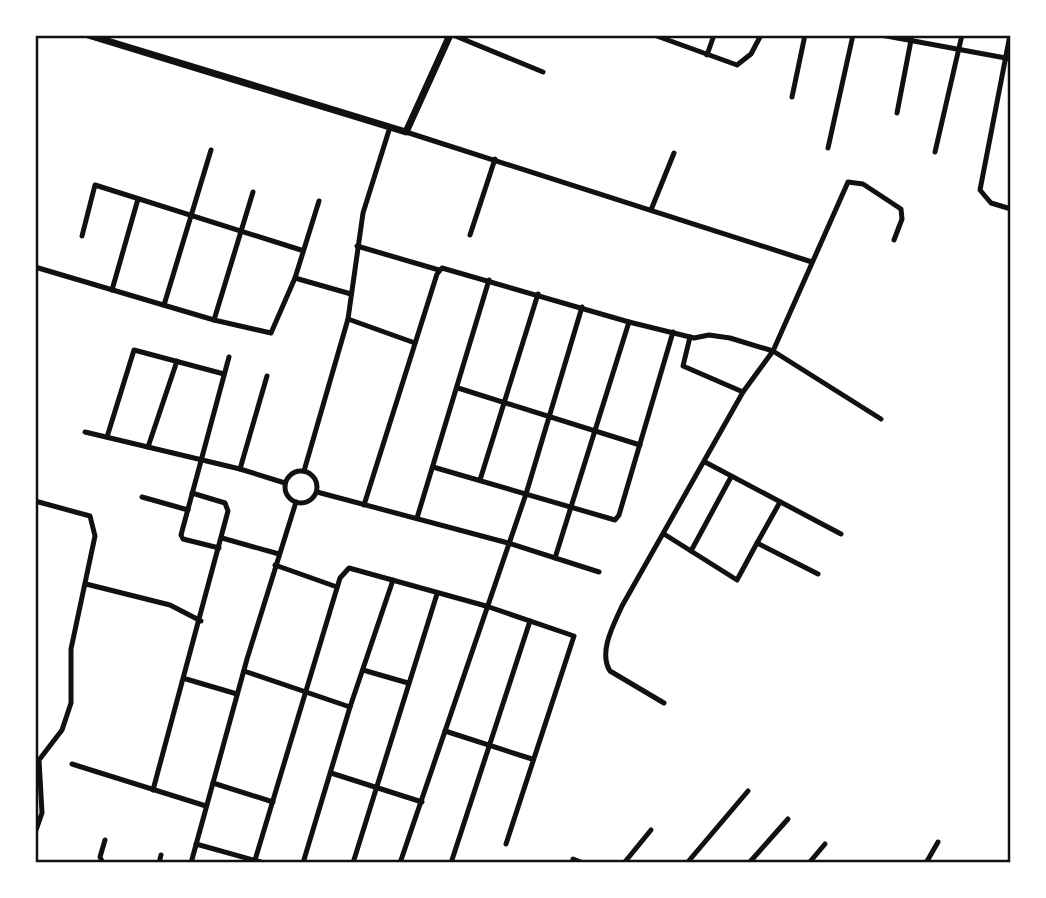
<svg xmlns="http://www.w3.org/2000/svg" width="1046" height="898" font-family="'Open Sans',sans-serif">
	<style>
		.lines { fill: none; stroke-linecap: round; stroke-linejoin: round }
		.minor { stroke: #111; stroke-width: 5 }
		.secondary { stroke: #111; stroke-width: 7 }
		.neatline { fill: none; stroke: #111; stroke-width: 2.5 }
	</style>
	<rect width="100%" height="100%" fill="#fff"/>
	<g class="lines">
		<g class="minor">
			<path d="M453 35 543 72"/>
			<path d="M654 35 737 65 751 54 761 35"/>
			<path d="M881 35 1011 59"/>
			<path d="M1010 35 980 190 991 203 1011 209"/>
			<path d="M707 55 714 35"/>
			<path d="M792 97 805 35"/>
			<path d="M897 113 912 35"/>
			<path d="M406 132 812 262"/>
			<path d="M828 148 853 35"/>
			<path d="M935 152 962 35"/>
			<path d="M651 210 674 153"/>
			<path d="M470 235 495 159"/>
			<path d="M82 236 95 185 301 250"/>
			<path d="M357 246 439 270"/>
			<path d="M35 267 214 320 271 333 295 278 319 201"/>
			<path d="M295 278 351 294"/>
			<path d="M112 290 138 199"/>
			<path d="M164 305 211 150"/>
			<path d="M348 319 415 343"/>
			<path d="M214 320 253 192"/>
			<path d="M690 337 683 366 743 392"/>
			<path d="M458 388 640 445"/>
			<path d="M85 432 240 469 285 483"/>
			<path d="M107 437 134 350 224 374"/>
			<path d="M148 447 177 361"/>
			<path d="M705 462 841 534"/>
			<path d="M433 467 615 520 619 515 673 332"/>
			<path d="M240 469 267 376"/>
			<circle cx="301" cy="487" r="16"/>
			<path d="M304 471 348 319 363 213 390 127"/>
			<path d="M480 480 538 294"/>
			<path d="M317 492 508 543 599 572"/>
			<path d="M142 497 188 510"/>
			<path d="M35 501 90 516 95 536 71 649V703L62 730 39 760 42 813 35 833"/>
			<path d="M780 502 757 543 818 574"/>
			<path d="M364 505 437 274 442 268 629 322 694 338 709 335 730 338 773 351 881 419"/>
			<path d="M417 518 489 280"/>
			<path d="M664 534 737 580 757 543"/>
			<path d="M222 538 279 554"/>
			<path d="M219 548 183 539 181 535 229 357"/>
			<path d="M691 551 731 477"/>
			<path d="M555 558 629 322"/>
			<path d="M275 565 337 587"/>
			<path d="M86 584 170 605 201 621"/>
			<path d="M363 670 408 683"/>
			<path d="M244 671 350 707"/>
			<path d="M186 679 237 694"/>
			<path d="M664 703 610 671C598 652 614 624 622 606L743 392 773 351 848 182 863 184 901 209 902 219 894 240"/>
			<path d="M445 731 532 759"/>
			<path d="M72 764 206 806"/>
			<path d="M331 773 422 802"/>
			<path d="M213 783 273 802"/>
			<path d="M153 790 228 511 225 503 192 493"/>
			<path d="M196 844 264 863"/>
			<path d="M573 859 583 863"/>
			<path d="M255 860 340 578 349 568 486 606 574 636 506 844"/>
			<path d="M103 863 100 857 105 840"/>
			<path d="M159 863 161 855"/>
			<path d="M191 863 247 659 296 502"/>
			<path d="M303 863 350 707 393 580"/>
			<path d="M353 863 437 594"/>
			<path d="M400 863 526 494 582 307"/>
			<path d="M451 863 530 621"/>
			<path d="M624 863 651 830"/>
			<path d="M687 863 748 791"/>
			<path d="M749 863 788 819"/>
			<path d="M809 863 825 844"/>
			<path d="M926 863 938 842"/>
		</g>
		<path class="secondary" d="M88 35 406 132 450 35"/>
	</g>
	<rect width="1046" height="898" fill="none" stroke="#ffffff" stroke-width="74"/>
	<rect x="37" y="37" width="972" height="824" class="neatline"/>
</svg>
